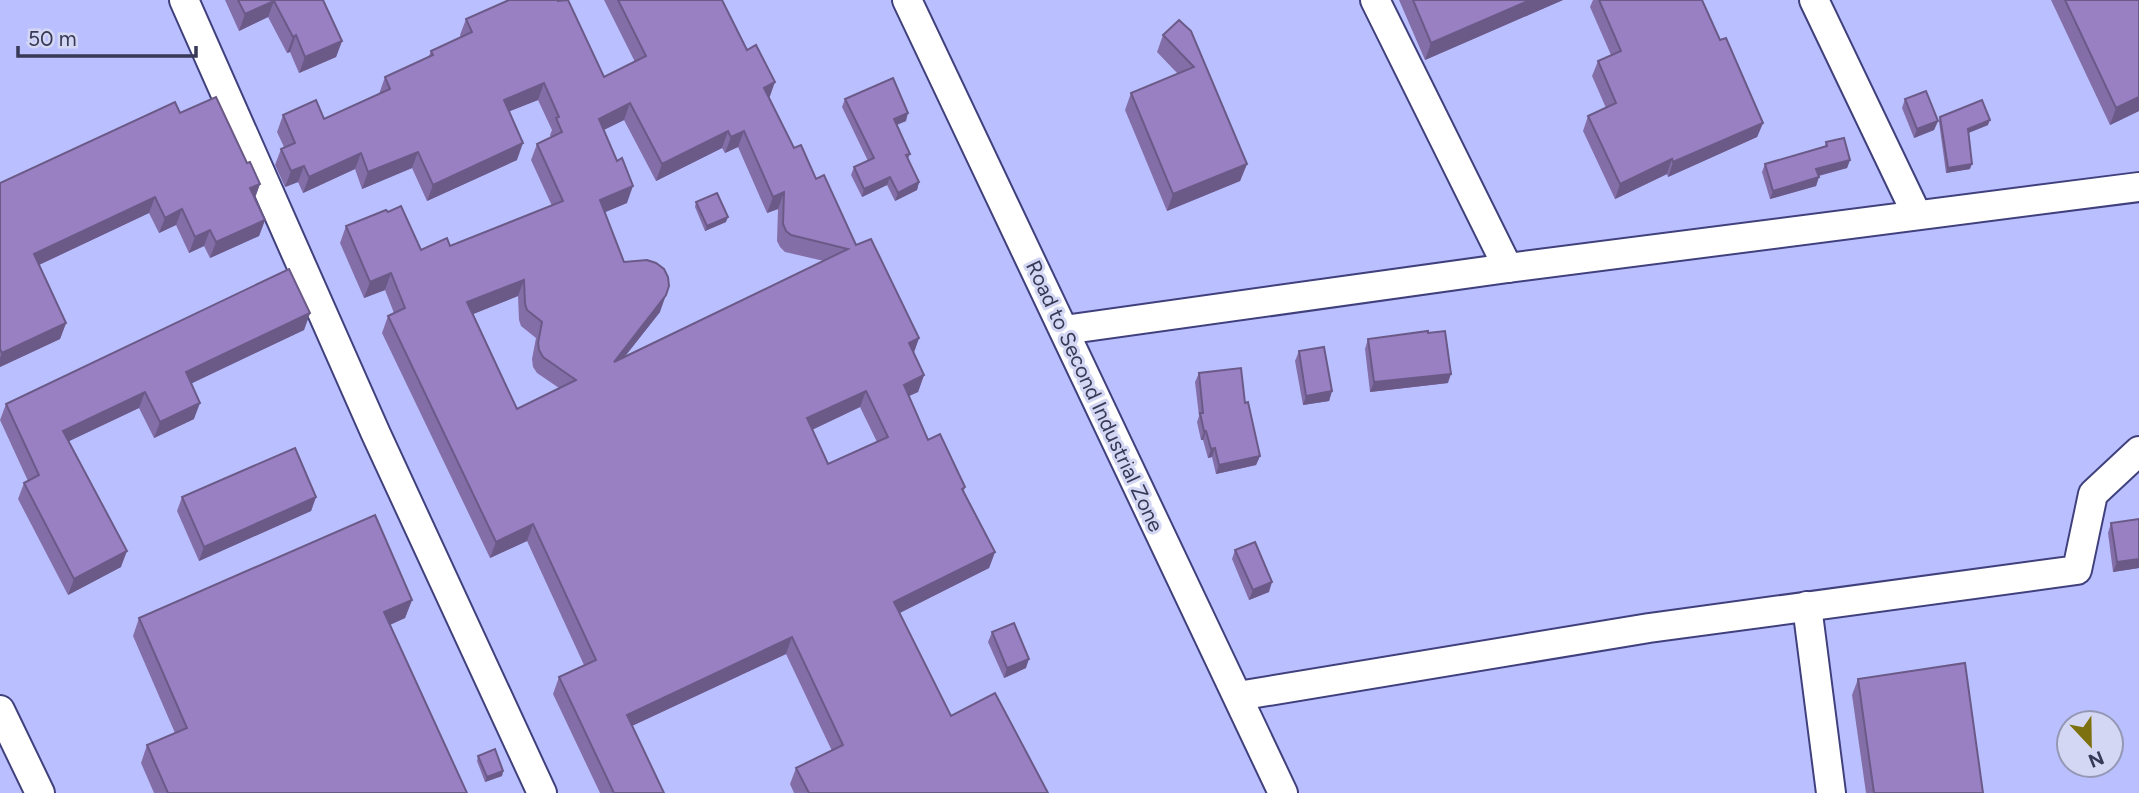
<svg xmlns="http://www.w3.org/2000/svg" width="2139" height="793" font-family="Figtree,sans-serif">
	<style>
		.built { fill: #bac0ff; fill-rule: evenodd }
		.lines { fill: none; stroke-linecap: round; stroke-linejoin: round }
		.minor-casing { stroke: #40407d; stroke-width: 32 }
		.minor { stroke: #fff; stroke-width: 28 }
		.wall { fill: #846ea8; fill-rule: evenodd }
		.shaded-wall { fill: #6b5a88 }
		.building { fill: #9980c3; stroke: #6b5a88; stroke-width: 2; fill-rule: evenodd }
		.labels { text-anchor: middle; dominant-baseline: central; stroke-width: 6; stroke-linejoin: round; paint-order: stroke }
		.street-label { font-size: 21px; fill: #373956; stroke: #d4d7f4 }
	</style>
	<rect width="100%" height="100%" fill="#c4c8f4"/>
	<path class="built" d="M0 0H2139V793H0ZM2069 723H2111V765H2069Z"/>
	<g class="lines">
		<g class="minor-casing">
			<g id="minor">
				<path d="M184 0 376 434 542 793"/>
				<path d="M907 0 1283 793"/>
				<path d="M1375 0 1508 268"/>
				<path d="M1814 0 1917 215"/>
				<path d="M1064 330 1508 268 2139 187"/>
				<path d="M1807 606 1831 793"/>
				<path d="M1238 696 1649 628 2077 570 2093 494 2139 451"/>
				<path d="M0 710 40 793"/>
			</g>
		</g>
		<use href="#minor" class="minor"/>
	</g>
	<g class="wall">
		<path d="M225 0H323L342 41 336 57 299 73 290 52 287 53 268 17 239 31Z"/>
		<path d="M604 0H722L794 148 816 179 856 245 919 338 914 352 924 375 918 392 909 396 928 440 965 487 964 491 995 552 989 568 899 613 951 716 1048 793H794L790 784 796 768 832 751 786 654 632 726 664 793H600L553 694 559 677 584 665 527 541 490 558 382 333 388 316 394 313 385 290 364 298 340 243 346 226 388 212 421 250 450 246 552 206 531 160 537 144 551 137 550 135 552 130 538 100 509 111 517 160 427 201 412 168 362 189 355 169 303 193 298 182 285 187 275 165 281 149 284 147 277 132 283 115 324 119 379 94 385 77 429 56 431 51 461 37 460 35 466 19 604 77 635 62ZM624 120 656 181 722 148 725 153 738 147 767 213 778 209 777 241 780 247 785 252 824 261 625 356 660 312 624 262 604 212 627 203 604 130ZM518 296 519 320 521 326 536 338 532 359 533 367 537 373 559 388 517 409 473 314ZM860 407 877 442 828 464 812 430Z"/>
		<path d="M1399 0H1563L1425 60Z"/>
		<path d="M1593 0H1702L1720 40 1763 123 1757 137 1668 177 1667 174 1615 199 1583 131 1588 116 1606 108 1592 76 1598 61 1611 55 1590 7Z"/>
		<path d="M2051 0H2139V111L2110 125Z"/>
		<path d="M1179 20 1247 164 1240 181 1167 211 1125 110 1131 93 1178 74 1157 52 1163 35Z"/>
		<path d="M845 99 906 121 897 125 910 154 908 159 919 182 917 190 895 201 887 185 862 197 851 175 854 167 868 161 842 107Z"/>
		<path d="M1905 99 1938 121 1934 130 1914 138 1902 108Z"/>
		<path d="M180 113 247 163 260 184 255 198 265 220 259 236 210 258 204 246 189 253 176 225 159 233 149 213 39 265 66 323 60 339 0 367V183Z"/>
		<path d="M1940 117 1988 125 1968 133 1970 169 1946 173 1939 122Z"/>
		<path d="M1826 142 1850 160 1847 168 1819 176 1816 186 1770 199 1762 172 1765 164 1825 146Z"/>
		<path d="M696 202 726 222 705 231 695 207Z"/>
		<path d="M310 313 304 330 191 383 194 419 154 438 139 408 68 441 121 567 68 595 18 499 24 483 28 481 0 420 6 404Z"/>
		<path d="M1368 339 1448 383 1370 392 1365 349Z"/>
		<path d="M1299 351 1332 391 1329 401 1303 405 1295 361Z"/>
		<path d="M1199 373 1245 403 1260 456 1256 465 1216 474 1212 457 1208 458 1203 440H1201L1197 422 1199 416 1195 382Z"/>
		<path d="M182 497H316L311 511 199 561 177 511Z"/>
		<path d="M2139 519V568L2113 572 2108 533 2111 523Z"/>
		<path d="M1235 550 1269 592 1249 600 1232 559Z"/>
		<path d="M412 600 405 618 390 625 467 793H154L141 763 147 745 175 733 133 636 139 618Z"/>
		<path d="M992 632 1026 668 1004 678 988 642Z"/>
		<path d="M1858 679 1983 793H1866L1852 695Z"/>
		<path d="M478 756 503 771 502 776 485 782 477 761Z"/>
	</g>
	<g class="shaded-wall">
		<path d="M1530 0H1563L1425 60 1431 43Z"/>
		<path d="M274 1 268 17 239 31 245 14Z"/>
		<path d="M296 35 290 52 287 53 293 37Z"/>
		<path d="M342 41 336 57 299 73 305 57Z"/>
		<path d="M775 82 769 99 764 88Z"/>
		<path d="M544 83 538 100 498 116 504 100Z"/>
		<path d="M2139 97V111L2110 125 2116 108Z"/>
		<path d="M630 103 624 120 593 135 599 119Z"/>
		<path d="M908 113 906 121 891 127 894 119Z"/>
		<path d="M1990 120 1988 125 1966 134 1968 129Z"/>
		<path d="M1938 121 1934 130 1914 138 1917 129Z"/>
		<path d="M1763 123 1757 137 1668 177 1673 162Z"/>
		<path d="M728 131 722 148 656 181 662 164Z"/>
		<path d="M744 131 738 147 725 153 731 137Z"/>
		<path d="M523 143 517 160 427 201 433 185Z"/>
		<path d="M418 152 412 168 362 189 368 172Z"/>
		<path d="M361 153 355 169 303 193 309 177Z"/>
		<path d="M1672 159 1667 174 1615 199 1620 184Z"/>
		<path d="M1850 160 1847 168 1813 177 1816 169Z"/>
		<path d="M1247 164 1240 181 1167 211 1173 194Z"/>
		<path d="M1972 164 1970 169 1946 173 1948 168Z"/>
		<path d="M304 166 298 182 285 187 291 171Z"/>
		<path d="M890 177 887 185 862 197 864 189Z"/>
		<path d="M1819 177 1816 186 1770 199 1773 191Z"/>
		<path d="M919 182 917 190 895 201 898 193Z"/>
		<path d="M260 184 254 200 250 188Z"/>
		<path d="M633 186 627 203 594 217 600 200Z"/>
		<path d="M784 192 778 209 767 213 773 197Z"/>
		<path d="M155 197 149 213 28 270 34 254Z"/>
		<path d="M182 209 176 225 159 233 165 218Z"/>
		<path d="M728 217 726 222 705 231 707 226Z"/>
		<path d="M265 220 259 236 210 258 216 242Z"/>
		<path d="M210 230 204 246 189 253 195 237Z"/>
		<path d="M391 273 385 290 364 298 370 282Z"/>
		<path d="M524 280 518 296 461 319 467 302Z"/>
		<path d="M666 295 660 312 608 378 614 362Z"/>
		<path d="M310 313 304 330 180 389 186 372Z"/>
		<path d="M66 323 60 339 0 367V358L2 353Z"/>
		<path d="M919 338 913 355 909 343Z"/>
		<path d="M1451 374 1448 383 1370 392 1374 382Z"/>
		<path d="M924 375 918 392 898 401 904 385Z"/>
		<path d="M866 391 860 407 801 435 807 418Z"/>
		<path d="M1332 391 1329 401 1303 405 1306 396Z"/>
		<path d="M145 392 139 408 57 447 63 431Z"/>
		<path d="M200 403 194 419 154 438 160 422Z"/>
		<path d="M1204 431H1206L1203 440H1201Z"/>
		<path d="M1215 448 1212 457 1208 458 1211 449Z"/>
		<path d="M1260 456 1256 465 1216 474 1219 465Z"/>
		<path d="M316 497 311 511 199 561 204 547Z"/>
		<path d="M533 524 527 541 490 558 496 542Z"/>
		<path d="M127 551 121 567 68 595 74 579Z"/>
		<path d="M995 552 989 568 888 619 894 602Z"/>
		<path d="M2139 559V568L2113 572 2117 562Z"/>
		<path d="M1272 582 1269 592 1249 600 1253 590Z"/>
		<path d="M412 600 405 618 378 630 384 612Z"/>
		<path d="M792 637 786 654 621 731 627 715Z"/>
		<path d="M1029 659 1026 668 1004 678 1007 668Z"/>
		<path d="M503 771 502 776 485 782 487 777Z"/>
	</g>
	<g class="building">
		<path d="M238 0H323L342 41 305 57 296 35 293 37 274 1 245 14Z"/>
		<path d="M509 0H558V1L568 0 604 77 646 56 618 0H722L747 50 756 45 775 82 764 88 794 148 801 145 816 179 824 175 856 245 871 239 919 338 909 343 924 375 904 385 928 440 940 434 965 487 962 489 995 552 894 602 951 716 995 693 1048 793H809L796 768 843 745 792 637 627 715 664 793H614L559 677 596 660 533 524 496 542 388 316 405 308 391 273 370 282 346 226 386 210 388 212 401 206 421 250 447 238 450 246 563 201 537 144 562 132 556 118 559 117 544 83 504 100 523 143 433 185 418 152 368 172 361 153 309 177 304 166 291 171 281 149 295 143 283 115 316 100 324 119 390 89 385 77 433 55 431 51 472 32 466 19ZM630 103 662 164 728 131 731 137 744 131 773 197 784 192 783 224 786 231 791 235 848 249 614 362 666 295 669 286 668 277 664 269 656 263 647 260 624 262 600 200 633 186 622 158 617 161 599 119ZM524 280 525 304 527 310 542 322 538 343 539 350 543 357 576 380 517 409 467 302ZM866 391 888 437 828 464 807 418Z"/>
		<path d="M1413 0H1530L1431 43Z"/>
		<path d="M1599 0H1702L1720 40 1726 38 1763 123 1673 162 1672 159 1620 184 1588 116 1616 103 1598 61 1621 51Z"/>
		<path d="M2065 0H2139V97L2116 108Z"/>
		<path d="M1179 20 1191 31 1247 164 1173 194 1131 93 1194 67 1163 35Z"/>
		<path d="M893 78 908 113 894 119 910 154 906 155 919 182 898 193 890 177 864 189 854 167 874 158 845 99Z"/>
		<path d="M1926 91 1938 121 1917 129 1905 99Z"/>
		<path d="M216 97 247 163 250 162 260 184 250 188 265 220 216 242 210 230 195 237 182 209 165 218 155 197 34 254 66 323 2 353 0 349V183L175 102 180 113Z"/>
		<path d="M1982 100 1990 120 1968 129 1972 164 1948 168 1940 117Z"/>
		<path d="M1844 138 1850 160 1816 169 1819 177 1773 191 1765 164 1827 146 1826 142Z"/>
		<path d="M717 193 728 217 707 226 696 202Z"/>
		<path d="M289 269 310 313 186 372 200 403 160 422 145 392 63 431 127 551 74 579 24 483 39 475 6 404Z"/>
		<path d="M1428 331V333L1445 331 1451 374 1374 382 1368 339Z"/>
		<path d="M1324 347 1332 391 1306 396 1299 351Z"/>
		<path d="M1241 368 1245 403 1248 402 1260 456 1219 465 1215 448 1211 449 1206 431H1204L1200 413H1203L1199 373Z"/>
		<path d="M295 448 316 497 204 547 182 497Z"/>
		<path d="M375 515 412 600 384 612 467 793H168L147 745 187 728 139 618Z"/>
		<path d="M2139 519V559L2117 562 2111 523Z"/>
		<path d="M1255 542 1272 582 1253 590 1235 550Z"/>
		<path d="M1014 623 1029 659 1007 668 992 632Z"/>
		<path d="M1965 663 1983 793H1874L1858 679Z"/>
		<path d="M495 749 503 771 487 777 478 756Z"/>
	</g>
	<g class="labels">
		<g class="street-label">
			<text transform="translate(1095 396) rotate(65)">Road to Second Industrial Zone</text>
		</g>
	</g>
	<g transform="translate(2090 744) rotate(158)"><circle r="33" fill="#d4d7f4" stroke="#9598b5" stroke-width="2"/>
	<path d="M0-5L12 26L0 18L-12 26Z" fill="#7d700e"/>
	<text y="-10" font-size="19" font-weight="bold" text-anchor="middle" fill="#373956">N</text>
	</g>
	<path d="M18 46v10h178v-10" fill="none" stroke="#373956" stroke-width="3.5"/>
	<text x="28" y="46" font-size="21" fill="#373956" stroke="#d4d7f4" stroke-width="5" paint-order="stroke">50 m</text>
</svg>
